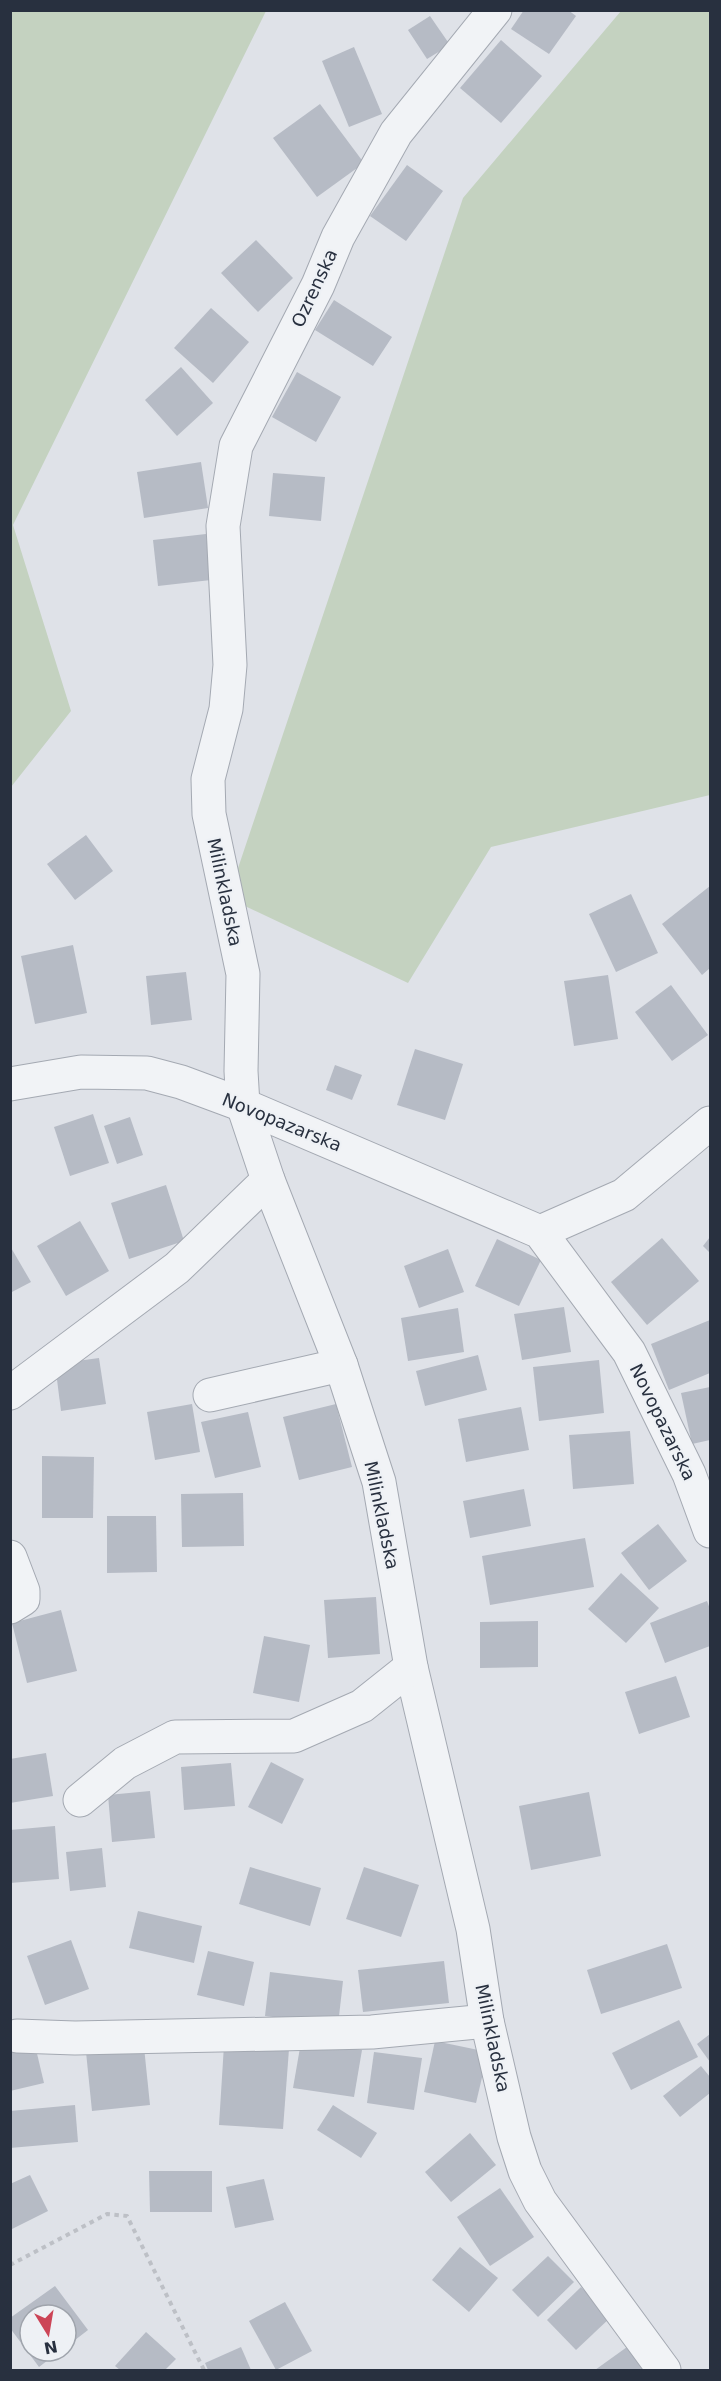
<svg xmlns="http://www.w3.org/2000/svg" width="721" height="2381" font-family="'DejaVu Sans',sans-serif">
	<style>
		.green { fill: #c4d2c0 }
		.building { fill: #b6bbc5 }
		.lines { fill: none; stroke-linecap: round; stroke-linejoin: round }
		.minor-casing { stroke: #a4a9b2; stroke-width: 35 }
		.path { stroke: #bdc0c6; stroke-width: 4; stroke-dasharray: 4.5 4.5; stroke-linecap: butt }
		.minor { stroke: #f1f3f6; stroke-width: 33 }
		.labels { text-anchor: middle; dominant-baseline: central; stroke-width: 4.5; stroke-linejoin: round; paint-order: stroke }
		.street-label { font-size: 18px; fill: #28303f; stroke: #eef1f5 }
	</style>
	<rect width="100%" height="100%" fill="#dfe2e8"/>
	<g class="green">
		<path d="M11 10 266 11 13 525 71 711 11 787Z"/>
		<path d="M621 11H710V795L491 847 408 983 228 898 463 198Z"/>
	</g>
	<g class="building">
		<path d="M524 10H568L576 16 549 54 511 29Z"/>
		<path d="M430 16 450 45 427 59 408 30Z"/>
		<path d="M501 40 542 76 501 123 460 88Z"/>
		<path d="M354 47 382 114 349 127 322 61Z"/>
		<path d="M320 104 364 163 317 197 273 138Z"/>
		<path d="M407 165 443 191 406 241 370 216Z"/>
		<path d="M256 240 293 278 258 312 221 273Z"/>
		<path d="M334 300 392 337 373 366 315 330Z"/>
		<path d="M211 308 249 342 213 383 174 348Z"/>
		<path d="M181 367 213 403 177 436 145 400Z"/>
		<path d="M297 372 341 397 316 442 272 417Z"/>
		<path d="M201 462 208 508 144 518 137 472Z"/>
		<path d="M273 473 325 477 321 521 269 516Z"/>
		<path d="M206 534 211 580 158 586 153 540Z"/>
		<path d="M86 835 113 871 75 900 47 864Z"/>
		<path d="M710 886V968L702 975 662 924Z"/>
		<path d="M631 894 658 953 616 972 589 914Z"/>
		<path d="M73 945 87 1013 35 1024 21 956Z"/>
		<path d="M186 972 192 1020 151 1025 146 976Z"/>
		<path d="M608 975 618 1039 574 1046 564 981Z"/>
		<path d="M671 985 708 1035 672 1061 635 1012Z"/>
		<path d="M415 1049 463 1064 445 1120 397 1105Z"/>
		<path d="M335 1065 362 1075 352 1100 326 1090Z"/>
		<path d="M93 1114 109 1163 70 1176 54 1127Z"/>
		<path d="M130 1117 143 1155 117 1164 104 1126Z"/>
		<path d="M166 1185 184 1241 129 1259 111 1203Z"/>
		<path d="M80 1221 109 1271 66 1296 37 1246Z"/>
		<path d="M710 1237V1253L703 1246Z"/>
		<path d="M662 1238 699 1281 647 1325 611 1282Z"/>
		<path d="M497 1239 541 1260 519 1306 475 1286Z"/>
		<path d="M10 1246 31 1282 10 1293Z"/>
		<path d="M448 1249 464 1292 419 1308 404 1266Z"/>
		<path d="M564 1307 571 1352 522 1360 514 1314Z"/>
		<path d="M458 1308 464 1352 408 1361 401 1318Z"/>
		<path d="M710 1320V1373L669 1390 651 1344Z"/>
		<path d="M478 1355 487 1390 425 1406 416 1371Z"/>
		<path d="M99 1358 106 1404 61 1411 55 1364Z"/>
		<path d="M599 1360 604 1413 539 1421 533 1367Z"/>
		<path d="M710 1387V1440L692 1444 681 1393Z"/>
		<path d="M192 1404 200 1452 155 1460 147 1412Z"/>
		<path d="M336 1404 352 1467 299 1480 283 1417Z"/>
		<path d="M521 1407 529 1450 466 1462 458 1419Z"/>
		<path d="M248 1412 261 1467 215 1478 201 1422Z"/>
		<path d="M630 1431 634 1484 573 1489 569 1435Z"/>
		<path d="M42 1456 94 1457 93 1518H42Z"/>
		<path d="M524 1489 531 1526 470 1538 463 1501Z"/>
		<path d="M243 1493 244 1546 182 1547 181 1494Z"/>
		<path d="M107 1516H156L157 1572 107 1573Z"/>
		<path d="M658 1524 687 1561 649 1590 621 1553Z"/>
		<path d="M585 1538 594 1587 490 1605 482 1556Z"/>
		<path d="M621 1573 659 1608 626 1643 588 1609Z"/>
		<path d="M376 1597 380 1654 328 1658 324 1600Z"/>
		<path d="M707 1601 710 1609V1646L665 1663 650 1623Z"/>
		<path d="M61 1610 77 1671 27 1683 12 1623Z"/>
		<path d="M538 1621V1667L480 1668V1622Z"/>
		<path d="M264 1636 310 1645 299 1702 253 1693Z"/>
		<path d="M676 1676 690 1717 639 1734 625 1692Z"/>
		<path d="M46 1753 53 1796 10 1803V1759Z"/>
		<path d="M271 1762 304 1779 282 1824 248 1807Z"/>
		<path d="M231 1763 235 1806 184 1810 181 1767Z"/>
		<path d="M150 1791 155 1838 112 1842 108 1795Z"/>
		<path d="M589 1792 601 1856 531 1870 519 1806Z"/>
		<path d="M55 1826 59 1879 10 1883V1830Z"/>
		<path d="M102 1848 106 1887 70 1891 66 1852Z"/>
		<path d="M250 1867 321 1888 310 1926 239 1904Z"/>
		<path d="M364 1867 419 1885 401 1937 346 1919Z"/>
		<path d="M138 1911 202 1926 194 1963 129 1948Z"/>
		<path d="M71 1940 89 1989 45 2005 27 1956Z"/>
		<path d="M667 1944 682 1988 601 2014 587 1970Z"/>
		<path d="M208 1951 254 1962 244 2006 197 1995Z"/>
		<path d="M444 1961 449 2003 363 2012 358 1970Z"/>
		<path d="M270 1972 343 1981 338 2025 265 2016Z"/>
		<path d="M679 2020 698 2057 631 2090 612 2053Z"/>
		<path d="M710 2034V2062L697 2044Z"/>
		<path d="M34 2041 44 2083 10 2091V2046Z"/>
		<path d="M435 2041 488 2052 476 2103 424 2092Z"/>
		<path d="M301 2042 362 2050 354 2097 293 2088Z"/>
		<path d="M224 2045 289 2049 283 2129 219 2125Z"/>
		<path d="M144 2047 150 2105 92 2111 86 2052Z"/>
		<path d="M374 2052 422 2058 414 2110 367 2103Z"/>
		<path d="M701 2066 710 2077V2093L680 2117 663 2096Z"/>
		<path d="M75 2105 78 2142 10 2148V2111Z"/>
		<path d="M333 2105 377 2133 361 2158 317 2130Z"/>
		<path d="M470 2133 496 2165 451 2202 425 2172Z"/>
		<path d="M149 2171H212V2212H150Z"/>
		<path d="M30 2175 48 2211 10 2230V2184Z"/>
		<path d="M264 2179 274 2220 235 2228 226 2187Z"/>
		<path d="M500 2188 534 2237 490 2266 457 2217Z"/>
		<path d="M460 2247 498 2278 469 2312 432 2280Z"/>
		<path d="M548 2256 574 2282 538 2317 512 2290Z"/>
		<path d="M55 2286 88 2330 66 2347V2315H30V2351H60L39 2367 10 2328V2318Z"/>
		<path d="M581 2287 611 2317 576 2350 547 2320Z"/>
		<path d="M285 2302 312 2351 276 2370 249 2321Z"/>
		<path d="M146 2332 176 2359 165 2370H120L115 2366Z"/>
		<path d="M634 2342 653 2370H595Z"/>
		<path d="M241 2347 251 2370H208L205 2363Z"/>
	</g>
	<g class="lines">
		<g class="minor-casing">
			<g id="minor">
				<path d="M495 10 396 133 338 237 318 285 236 446 223 526 230 665 226 709 208 779 209 814 243 974 241 1071 243 1105 268 1180 341 1365 379 1482 411 1667 473 1929 487 2021 514 2137 525 2171 540 2201 664 2370"/>
				<path d="M10 1084 81 1072 147 1073 181 1082 243 1105 540 1232 629 1352 689 1474 710 1531"/>
				<path d="M540 1232 624 1195 710 1123"/>
				<path d="M10 1393 177 1268 268 1180"/>
				<path d="M210 1395 341 1365"/>
				<path d="M10 1557 23 1591V1599L10 1607"/>
				<path d="M80 1800 125 1763 175 1737 294 1736 362 1706 411 1667"/>
				<path d="M17 2036 75 2038 372 2032 487 2021"/>
			</g>
		</g>
		<path class="path" d="M10 2265 107 2214 127 2216 204 2370"/>
		<use href="#minor" class="minor"/>
	</g>
	<g class="labels">
		<g class="street-label">
			<text transform="translate(314 288) rotate(-65)">Ozrenska</text>
			<text transform="translate(225 892) rotate(78)">Milinkladska</text>
			<text transform="translate(282 1122) rotate(22)">Novopazarska</text>
			<text transform="translate(663 1422) rotate(64)">Novopazarska</text>
			<text transform="translate(382 1515) rotate(78)">Milinkladska</text>
			<text transform="translate(493 2038) rotate(78)">Milinkladska</text>
		</g>
	</g>
	<rect width="721" height="2381" fill="none" stroke="#28303f" stroke-width="24"/>
	<g transform="translate(48 2333) rotate(169)"><circle r="28" fill="#eef1f5" stroke="#9fa4ac" stroke-width="1.5"/>
	<path d="M0-4.5L10 22L0 15L-10 22Z" fill="#cc4557"/>
	<text y="-9" font-size="16" font-weight="bold" text-anchor="middle" fill="#28303f">N</text>
	</g>
</svg>
